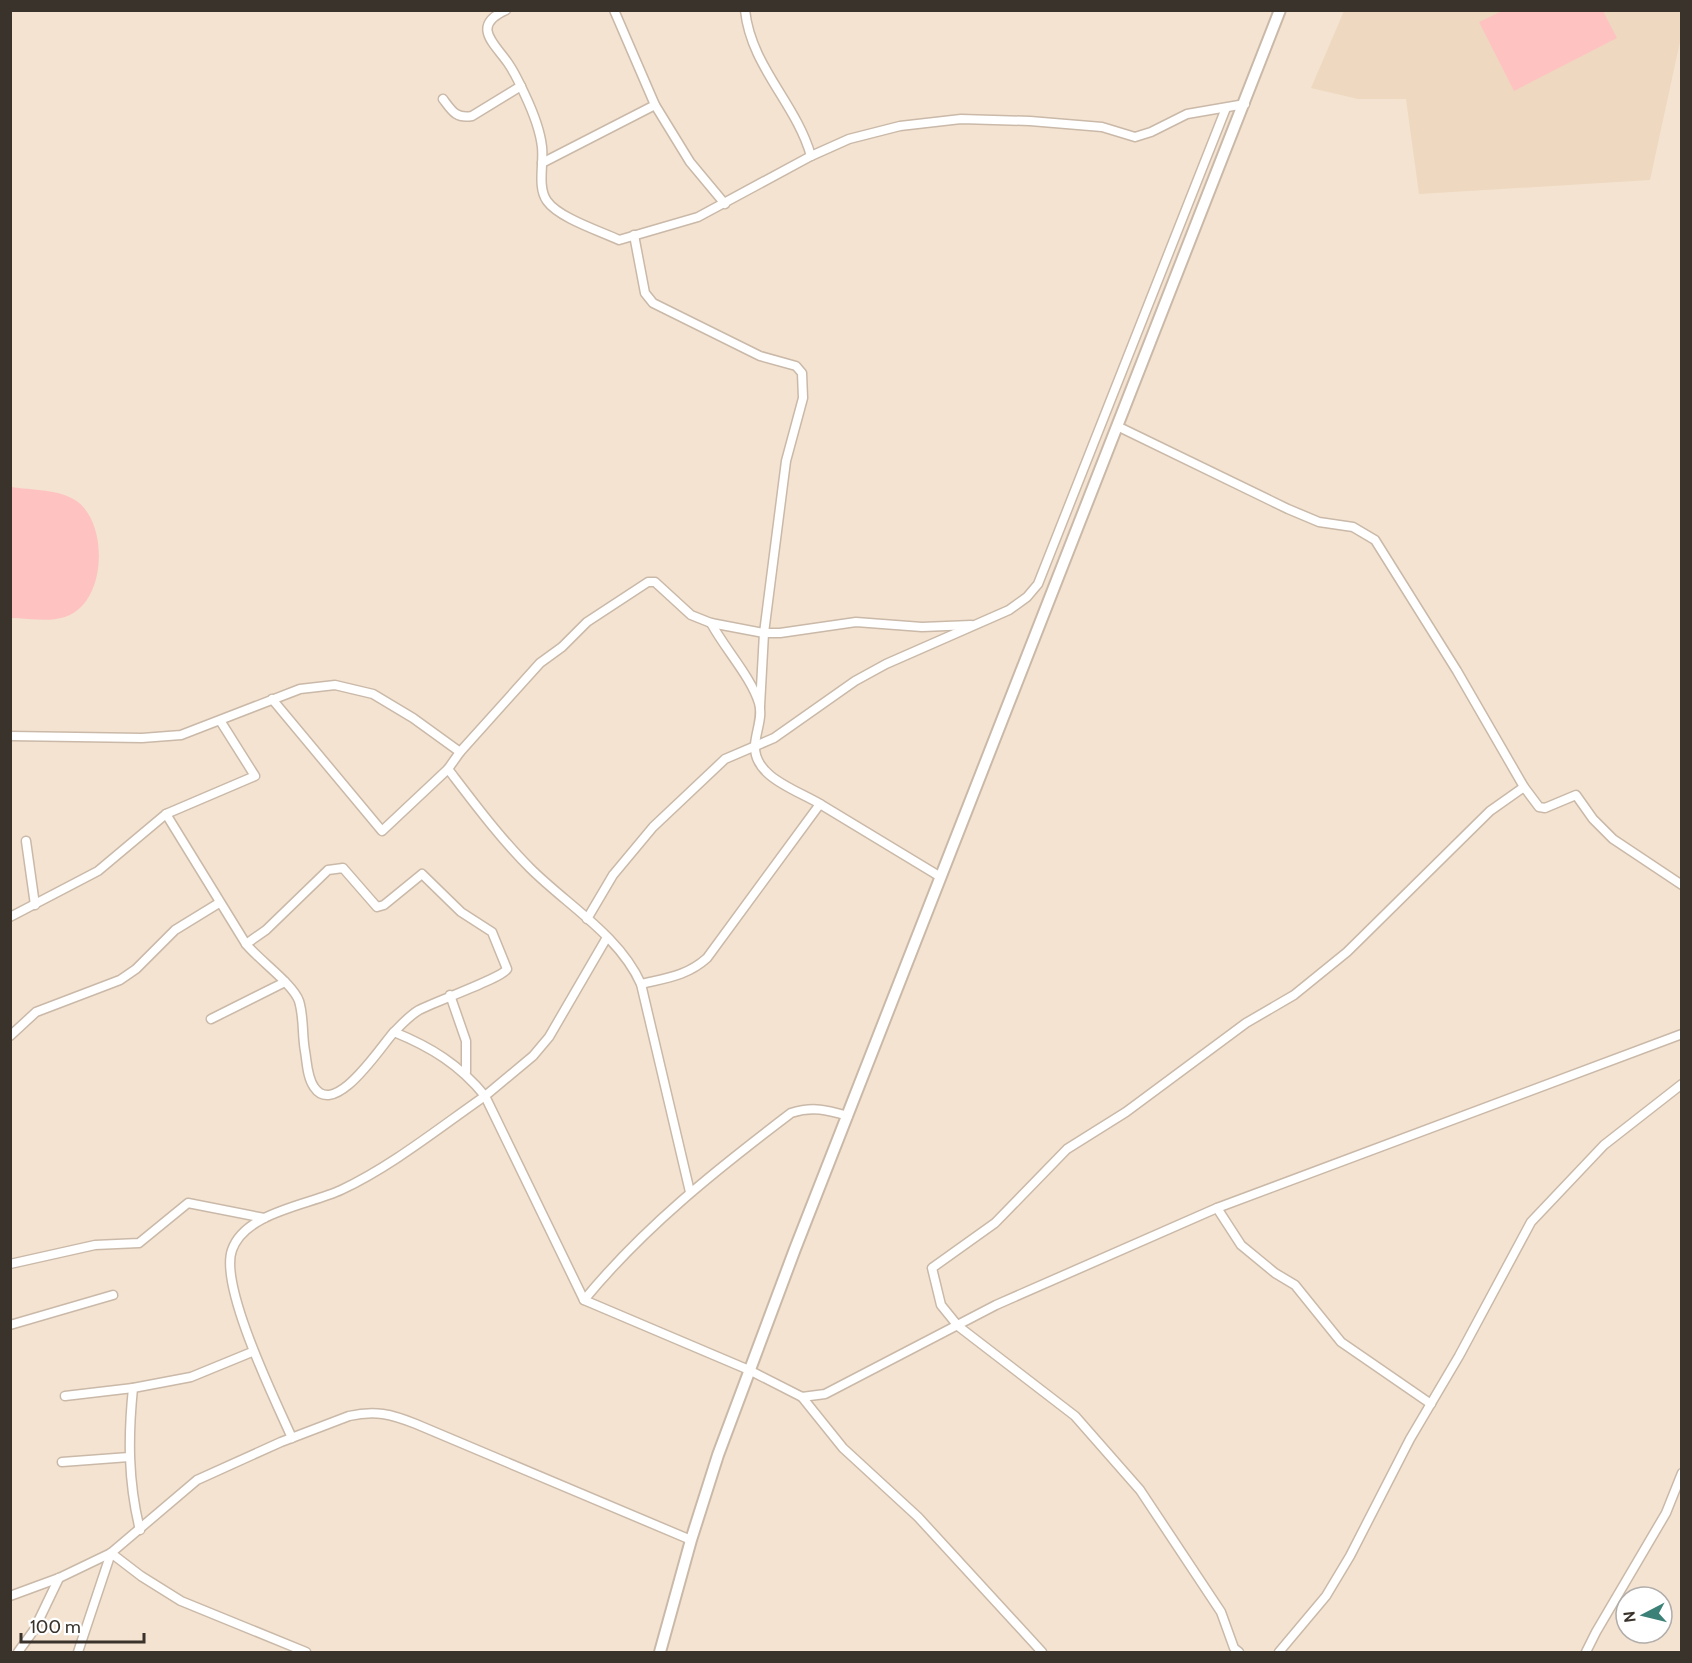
<svg xmlns="http://www.w3.org/2000/svg" width="1692" height="1663" font-family="Cabin,sans-serif">
	<style>
		.built { fill: #eed8c0 }
		.green { fill: #fec3c1 }
		.lines { fill: none; stroke-linecap: round; stroke-linejoin: round }
		.minor-casing { stroke: #cab9a8; stroke-width: 11 }
		.major-casing { stroke: #cab9a8; stroke-width: 14 }
		.minor { stroke: #fff; stroke-width: 8 }
		.major { stroke: #fff; stroke-width: 10 }
	</style>
	<rect width="100%" height="100%" fill="#f4e3d1"/>
	<path class="built" d="M1344 11H1681V37L1650 180 1419 194 1406 99H1358L1311 88Z"/>
	<g class="green">
		<path d="M1502 11H1603L1617 38 1514 91 1479 22Z"/>
		<path d="M11 487C31 490 61 489 78 502 110 527 106 609 61 618 46 622 26 618 11 618Z"/>
	</g>
	<g class="lines">
		<g class="minor-casing">
			<g id="minor">
				<path d="M506 10C470 26 495 44 508 63 515 73 520 84 525 95 533 112 540 129 542 147 544 164 537 187 547 201 559 218 600 231 619 240L698 217 811 156 849 139 900 126 961 119 1030 121 1102 127 1135 137 1151 132 1187 114 1245 104"/>
				<path d="M614 10 655 105 690 162 725 204"/>
				<path d="M745 10C751 67 796 103 811 156"/>
				<path d="M443 99C452 111 456 119 472 116L521 86"/>
				<path d="M542 163 655 105"/>
				<path d="M634 235 645 293 653 303 760 356 796 366 802 373 803 398 786 461 764 633 760 706"/>
				<path d="M1117 426 1288 509 1319 522 1353 527 1375 540 1457 671 1524 787"/>
				<path d="M711 623C725 649 751 677 759 703 763 717 756 731 755 745 753 777 797 790 820 804"/>
				<path d="M272 699 382 831 448 769"/>
				<path d="M10 736 142 738 181 735 300 689 335 685 373 694 413 718 460 752 448 769C474 803 500 838 530 868 567 905 619 935 641 984 666 978 687 976 707 958L820 804 939 876"/>
				<path d="M460 752 540 663 562 647 587 622 648 582H655L691 615 711 623 764 633H780L856 622 922 627 971 625"/>
				<path d="M166 814 246 944C259 960 293 984 299 1001 304 1017 302 1035 305 1051 307 1062 307 1077 314 1087 335 1119 381 1046 394 1032 431 1047 460 1065 485 1096 439 1128 392 1166 341 1190 309 1205 245 1212 232 1250 219 1286 276 1402 292 1438"/>
				<path d="M26 841 35 905"/>
				<path d="M10 917 98 871 166 814 255 776 221 722"/>
				<path d="M587 919 613 875 653 827 725 759 774 738 855 681 886 664 1009 610 1027 597 1038 584 1226 108"/>
				<path d="M606 939 549 1037 533 1056 485 1096 584 1300 749 1370 802 1397 825 1394 996 1305 1217 1208 1682 1034"/>
				<path d="M246 944 266 930 328 870 343 868 377 907 384 905 422 874 461 912 492 932 507 969C502 978 434 1002 419 1010 409 1016 402 1024 394 1032"/>
				<path d="M641 984 690 1192"/>
				<path d="M450 995 466 1041V1072"/>
				<path d="M211 1019 285 982"/>
				<path d="M10 1036 36 1012 120 980 136 969 175 930 219 903"/>
				<path d="M1217 1208 1241 1245 1275 1273 1295 1285 1341 1342 1431 1404"/>
				<path d="M10 1264 95 1245 139 1243 188 1203 264 1218"/>
				<path d="M584 1300C644 1227 716 1170 791 1113 813 1106 827 1110 848 1116"/>
				<path d="M10 1325 113 1295"/>
				<path d="M65 1396 133 1388"/>
				<path d="M802 1397 843 1448 918 1517 1042 1652"/>
				<path d="M62 1462 129 1457"/>
				<path d="M140 1530C128 1482 128 1437 133 1388L191 1377 252 1352"/>
				<path d="M111 1553 141 1576 181 1601 306 1652"/>
				<path d="M10 1596 59 1578 111 1553 197 1480 281 1442 349 1416C375 1410 391 1414 416 1424L691 1540"/>
				<path d="M18 1652 34 1630 59 1578"/>
				<path d="M78 1652 111 1553"/>
				<path d="M1239 1652 1234 1648 1221 1612 1140 1490 1075 1416 958 1326 941 1305 932 1268 995 1223 1067 1149 1126 1112 1246 1023 1294 995 1347 952 1490 811 1524 787 1539 807 1545 808 1576 795 1593 819 1613 839 1682 885"/>
				<path d="M1279 1652 1326 1596 1350 1556 1410 1439 1459 1356 1531 1222 1604 1145 1682 1084"/>
				<path d="M1586 1652 1596 1632 1666 1513 1682 1473"/>
			</g>
		</g>
		<g class="major-casing">
			<path id="major" d="M660 1652 691 1540 718 1455 795 1249 1280 10"/>
		</g>
		<use href="#minor" class="minor"/>
		<use href="#major" class="major"/>
	</g>
	<rect width="1692" height="1663" fill="none" stroke="#39332c" stroke-width="24"/>
	<g transform="translate(1644 1615) rotate(263)"><circle r="28" fill="#ffffff" stroke="#b0adab" stroke-width="1.5"/>
	<path d="M0-4.5L10 22L0 15L-10 22Z" fill="#3b8177"/>
	<text y="-9" font-size="16" font-weight="bold" text-anchor="middle" fill="#39332c">N</text>
	</g>
	<path d="M21 1633v9h123v-9" fill="none" stroke="#39332c" stroke-width="3"/>
	<text x="30" y="1633" font-size="18" fill="#39332c" stroke="#ffffff" stroke-width="4.5" paint-order="stroke">100 m</text>
</svg>
